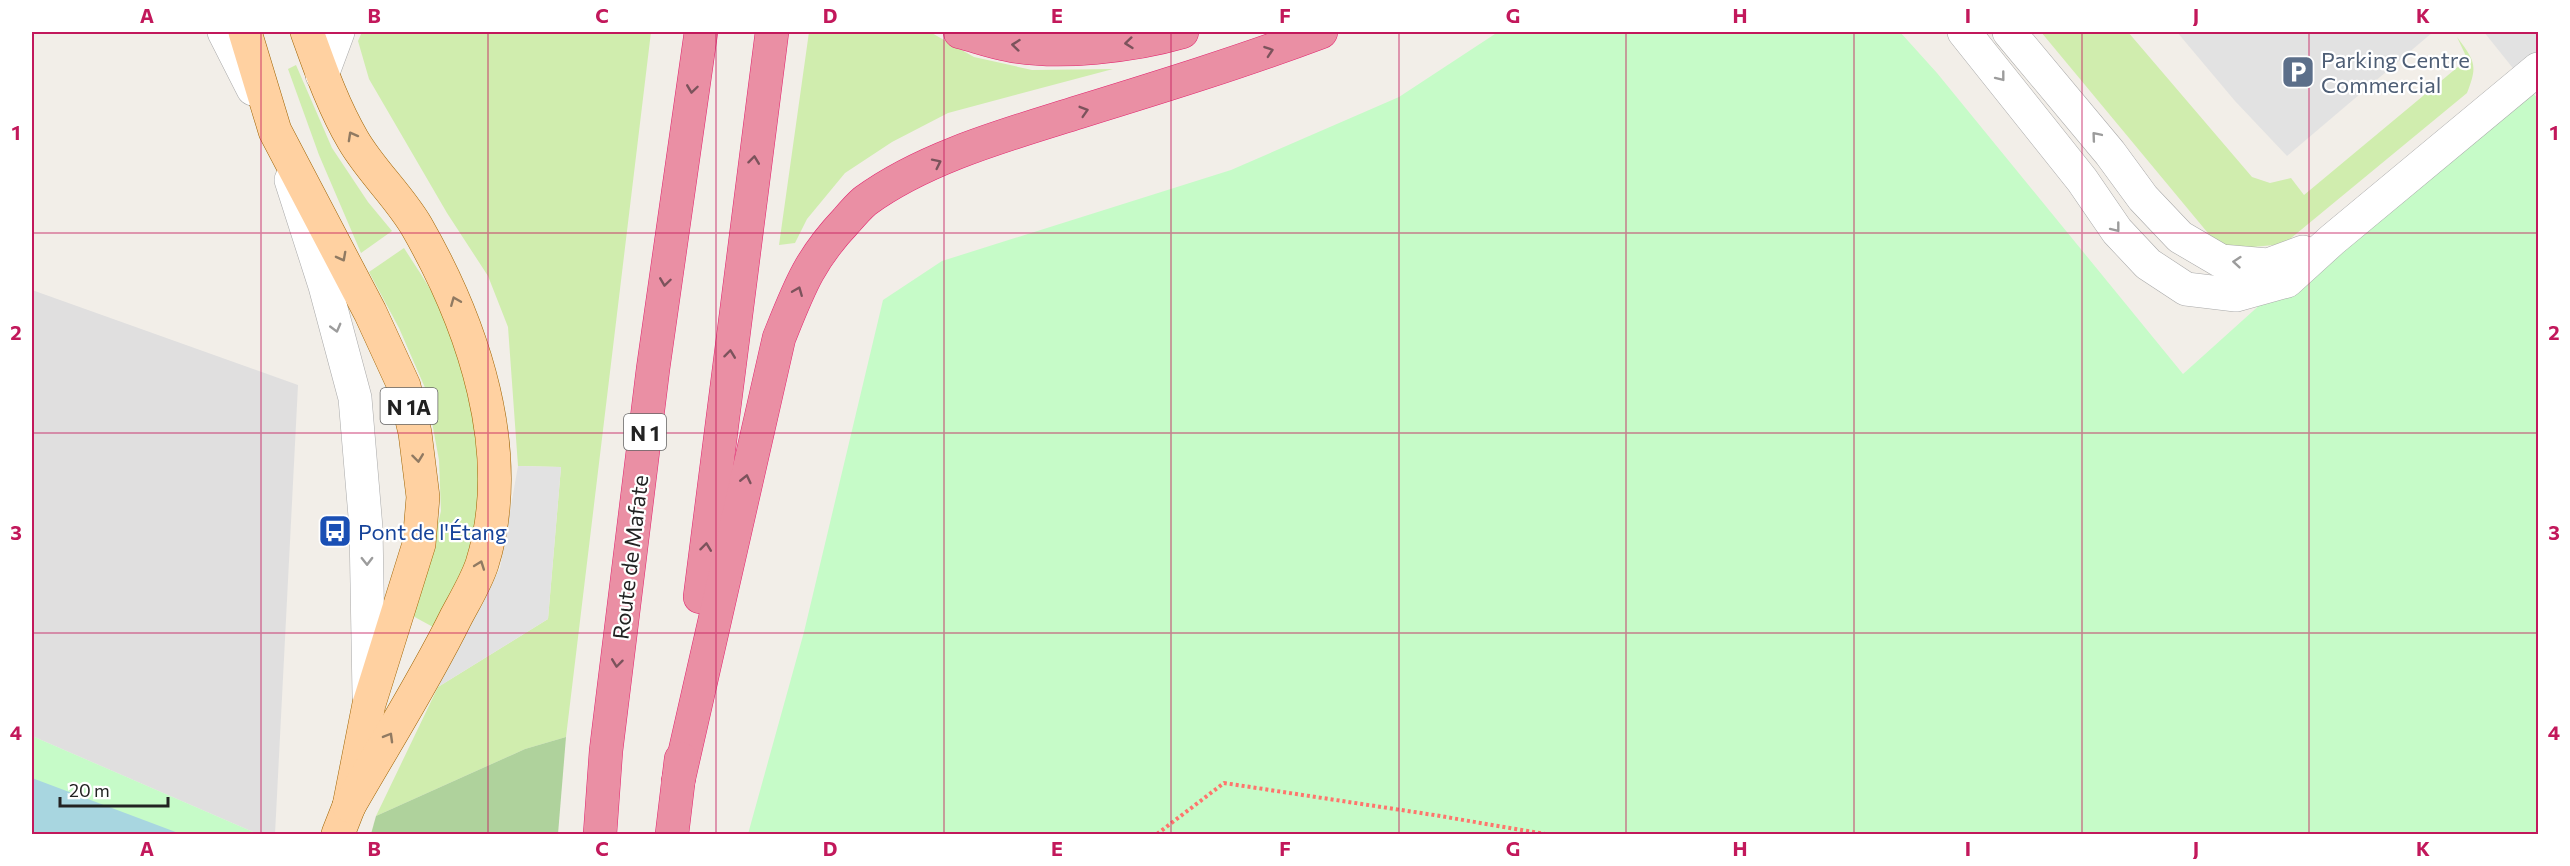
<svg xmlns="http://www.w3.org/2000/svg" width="2570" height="866" font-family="Commissioner,sans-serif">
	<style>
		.residential { fill: #e0dfdf }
		.grass { fill: #d0edae }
		.forest { fill: #afd29c }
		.park { fill: #c6fbc8 }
		.parking { fill: #e2e2e2 }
		.water { fill: #a8d6e0 }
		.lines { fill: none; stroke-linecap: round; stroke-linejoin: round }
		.minor-casing { stroke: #a9a9a9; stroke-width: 34 }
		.major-casing { stroke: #9f6300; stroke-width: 34 }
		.highway-casing { stroke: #e1246e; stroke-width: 34 }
		.path { stroke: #fe756d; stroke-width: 4; stroke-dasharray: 3 3; stroke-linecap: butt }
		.minor { stroke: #fff; stroke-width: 33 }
		.major { stroke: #ffd1a1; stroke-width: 33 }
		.highway { stroke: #ea8fa4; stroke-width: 33 }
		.oneway { stroke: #7c535c }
		.oneway2 { stroke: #9c9c9c }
		.oneway3 { stroke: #907a62 }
		.grid { fill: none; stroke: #c2185b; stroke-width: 1.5; stroke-opacity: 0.55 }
		.labels { text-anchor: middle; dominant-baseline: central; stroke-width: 4.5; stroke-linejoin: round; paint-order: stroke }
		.shield { fill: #fff; stroke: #646464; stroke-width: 1.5 }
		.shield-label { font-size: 21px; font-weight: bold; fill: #222 }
		.service-label { font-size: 22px; fill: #4e5e75; stroke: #fff; text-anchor: start }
		.transit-label { font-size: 22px; fill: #164399; stroke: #fff; text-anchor: start }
		.street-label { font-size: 22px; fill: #222; stroke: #fff }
		.neatline { fill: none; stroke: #c2185b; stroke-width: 2 }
		.grid-label { font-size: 20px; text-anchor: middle; font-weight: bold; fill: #c2185b }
	</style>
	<rect width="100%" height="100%" fill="#f2eee8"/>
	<path class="residential" d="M32 290 298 385 275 834H258L32 736Z"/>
	<g class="grass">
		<path d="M362 32H651L566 737 525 749 376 816 438 687 548 619 561 467 518 466 508 327 488 276 447 213 369 79 358 41Z"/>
		<path d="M809 32H930L974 57 1032 70 1113 69 948 113 892 142 845 173 807 219 795 243 779 245Z"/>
		<path d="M2041 32H2128L2252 177 2270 183 2291 178 2304 195 2459 66 2465 54 2457 37C2475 61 2478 65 2467 93L2284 244 2222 250Z"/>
		<path d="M296 65 332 148 368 202 392 231 361 253 319 155 288 69Z"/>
		<path d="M404 248C416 267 430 287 440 307 476 384 503 480 467 563 458 585 444 606 433 627L411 615 431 552 441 511 439 460 426 390 399 328 369 272Z"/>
	</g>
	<path class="forest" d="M566 737 558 834H371L376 816 525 749Z"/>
	<g class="park">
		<path d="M1498 32H1900L1937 73 2183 374 2332 240 2524 82 2538 99V834H748L804 632 883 300 942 261 1231 170 1399 97Z"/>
		<path d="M32 736 258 834H32Z"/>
	</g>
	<g class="parking">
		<path d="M2177 32H2433L2287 156 2235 101Z"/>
		<path d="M2484 32H2538V69L2524 82Z"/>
		<path d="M518 466 561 467 548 619 438 687 500 568Z"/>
	</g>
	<path class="water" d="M32 778 181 834H32Z"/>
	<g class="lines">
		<g class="minor-casing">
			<g id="minor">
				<path d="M224 32 253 89"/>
				<path d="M1964 32 2082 180 2117 231 2148 264 2186 289 2236 295 2287 281 2332 240 2538 69"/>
				<path d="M2009 32 2110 153 2143 198 2180 237 2221 261 2268 265 2303 252"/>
				<path d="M322 75 338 32"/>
				<path d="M291 180 325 286 355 398 366 528 369 695"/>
			</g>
		</g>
		<g class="major-casing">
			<g id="major">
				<path d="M245 32 275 131 370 312 404 386 415 433 423 497 419 544 369 704 349 806 338 834"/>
				<path d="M307 32C320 68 333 106 353 140 371 171 399 196 417 227 473 325 517 452 482 564 476 582 465 600 456 617 424 682 385 743 349 806"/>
			</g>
		</g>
		<g class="highway-casing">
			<g id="highway">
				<path d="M960 32C976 36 992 42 1009 45 1058 55 1134 46 1182 32"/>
				<path d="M700 597 772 32"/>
				<path d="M678 782 779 338C799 288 809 260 846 221 852 214 858 207 865 201 925 157 1009 134 1079 112 1160 87 1241 62 1321 32"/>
				<path d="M600 834 606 751 653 369 701 32"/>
				<path d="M672 834 681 759"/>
			</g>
		</g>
		<path class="path" d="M1157 834 1224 783 1434 815 1545 834"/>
		<use href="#minor" class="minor"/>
		<use href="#major" class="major"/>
		<use href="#highway" class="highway"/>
	</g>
	<defs><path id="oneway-chevron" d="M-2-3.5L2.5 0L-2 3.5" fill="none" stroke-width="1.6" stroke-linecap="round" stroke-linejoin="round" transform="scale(1.5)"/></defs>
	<g class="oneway">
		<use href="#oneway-chevron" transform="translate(1129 43) rotate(174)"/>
		<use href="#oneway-chevron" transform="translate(1016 45) rotate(-174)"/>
		<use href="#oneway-chevron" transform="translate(1269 51) rotate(-19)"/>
		<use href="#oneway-chevron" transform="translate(692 89) rotate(98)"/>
		<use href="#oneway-chevron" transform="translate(1084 111) rotate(-17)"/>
		<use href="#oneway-chevron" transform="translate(754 160) rotate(-83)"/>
		<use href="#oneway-chevron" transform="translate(937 163) rotate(-26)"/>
		<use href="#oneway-chevron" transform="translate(665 282) rotate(98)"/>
		<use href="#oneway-chevron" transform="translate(798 291) rotate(-68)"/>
		<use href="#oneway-chevron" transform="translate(730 354) rotate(-83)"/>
		<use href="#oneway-chevron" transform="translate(746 479) rotate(-77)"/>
		<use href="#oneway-chevron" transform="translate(706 547) rotate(-83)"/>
		<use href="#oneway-chevron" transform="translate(617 663) rotate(97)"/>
	</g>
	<g class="oneway2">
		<use href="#oneway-chevron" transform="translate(2001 77) rotate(52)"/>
		<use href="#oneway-chevron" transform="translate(2096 136) rotate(-130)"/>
		<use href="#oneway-chevron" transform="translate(2116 228) rotate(52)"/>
		<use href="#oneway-chevron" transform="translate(2237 262) rotate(-175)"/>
		<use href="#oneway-chevron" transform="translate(336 328) rotate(75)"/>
		<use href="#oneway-chevron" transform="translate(367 561) rotate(89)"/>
	</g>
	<g class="oneway3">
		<use href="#oneway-chevron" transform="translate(352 136) rotate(-119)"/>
		<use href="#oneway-chevron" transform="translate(342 257) rotate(62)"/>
		<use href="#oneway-chevron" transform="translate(455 301) rotate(-112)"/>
		<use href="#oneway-chevron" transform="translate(418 458) rotate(83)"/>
		<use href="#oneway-chevron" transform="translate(480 565) rotate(-70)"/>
		<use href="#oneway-chevron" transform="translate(389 737) rotate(-60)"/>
	</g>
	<path class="grid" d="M261 32V834M488 32V834M716 32V834M944 32V834M1171 32V834M1399 32V834M1626 32V834M1854 32V834M2082 32V834M2309 32V834M32 233H2538M32 433H2538M32 633H2538"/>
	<defs>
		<g id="parking-square" transform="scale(1.725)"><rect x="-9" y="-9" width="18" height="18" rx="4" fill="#5c6f8a" stroke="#fff"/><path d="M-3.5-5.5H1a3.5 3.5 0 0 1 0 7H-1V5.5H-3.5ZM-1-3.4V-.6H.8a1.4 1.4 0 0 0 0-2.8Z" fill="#fff"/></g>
		<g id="bus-square" transform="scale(1.725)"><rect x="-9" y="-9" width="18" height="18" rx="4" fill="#1a4fb4" stroke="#fff"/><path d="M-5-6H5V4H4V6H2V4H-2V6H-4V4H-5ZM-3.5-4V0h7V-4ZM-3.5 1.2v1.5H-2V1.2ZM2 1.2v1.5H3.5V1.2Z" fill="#fff"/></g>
	</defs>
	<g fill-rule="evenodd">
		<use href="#parking-square" x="2298" y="72"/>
		<use href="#bus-square" x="335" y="531"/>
	</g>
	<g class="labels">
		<g class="shield">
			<rect x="380.5" y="388" width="57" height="36" rx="4.5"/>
			<rect x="624" y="414" width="42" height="36" rx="4.5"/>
		</g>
		<g class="shield-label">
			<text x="409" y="406">N 1A</text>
			<text x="645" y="432">N 1</text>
		</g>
		<g class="service-label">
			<text x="2321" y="59">Parking Centre<tspan x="2321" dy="25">Commercial</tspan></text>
		</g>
		<g class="transit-label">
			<text x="358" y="531">Pont de l'Étang</text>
		</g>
		<g class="street-label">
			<text transform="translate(630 557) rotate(-83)">Route de Mafate</text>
		</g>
	</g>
	<rect width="2570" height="866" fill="none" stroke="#ffffff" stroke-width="66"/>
	<path d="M60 797v9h108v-9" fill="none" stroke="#222222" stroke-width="3"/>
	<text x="69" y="797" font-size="18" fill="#222222" stroke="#ffffff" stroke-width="4.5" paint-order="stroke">20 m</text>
	<rect x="33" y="33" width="2504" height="800" class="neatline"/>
	<g class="grid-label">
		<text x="147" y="23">A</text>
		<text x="374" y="23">B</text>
		<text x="602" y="23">C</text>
		<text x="830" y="23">D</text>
		<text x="1057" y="23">E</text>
		<text x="1285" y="23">F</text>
		<text x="1513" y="23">G</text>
		<text x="1740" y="23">H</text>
		<text x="1968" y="23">I</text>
		<text x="2196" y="23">J</text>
		<text x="2423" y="23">K</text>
		<text x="16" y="140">1</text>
		<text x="2554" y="140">1</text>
		<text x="16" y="340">2</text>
		<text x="2554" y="340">2</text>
		<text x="16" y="540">3</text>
		<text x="2554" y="540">3</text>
		<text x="16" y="740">4</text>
		<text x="2554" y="740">4</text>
		<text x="147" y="856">A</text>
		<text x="374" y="856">B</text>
		<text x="602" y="856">C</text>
		<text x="830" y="856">D</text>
		<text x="1057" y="856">E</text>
		<text x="1285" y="856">F</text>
		<text x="1513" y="856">G</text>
		<text x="1740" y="856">H</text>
		<text x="1968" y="856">I</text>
		<text x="2196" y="856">J</text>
		<text x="2423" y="856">K</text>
	</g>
</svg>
